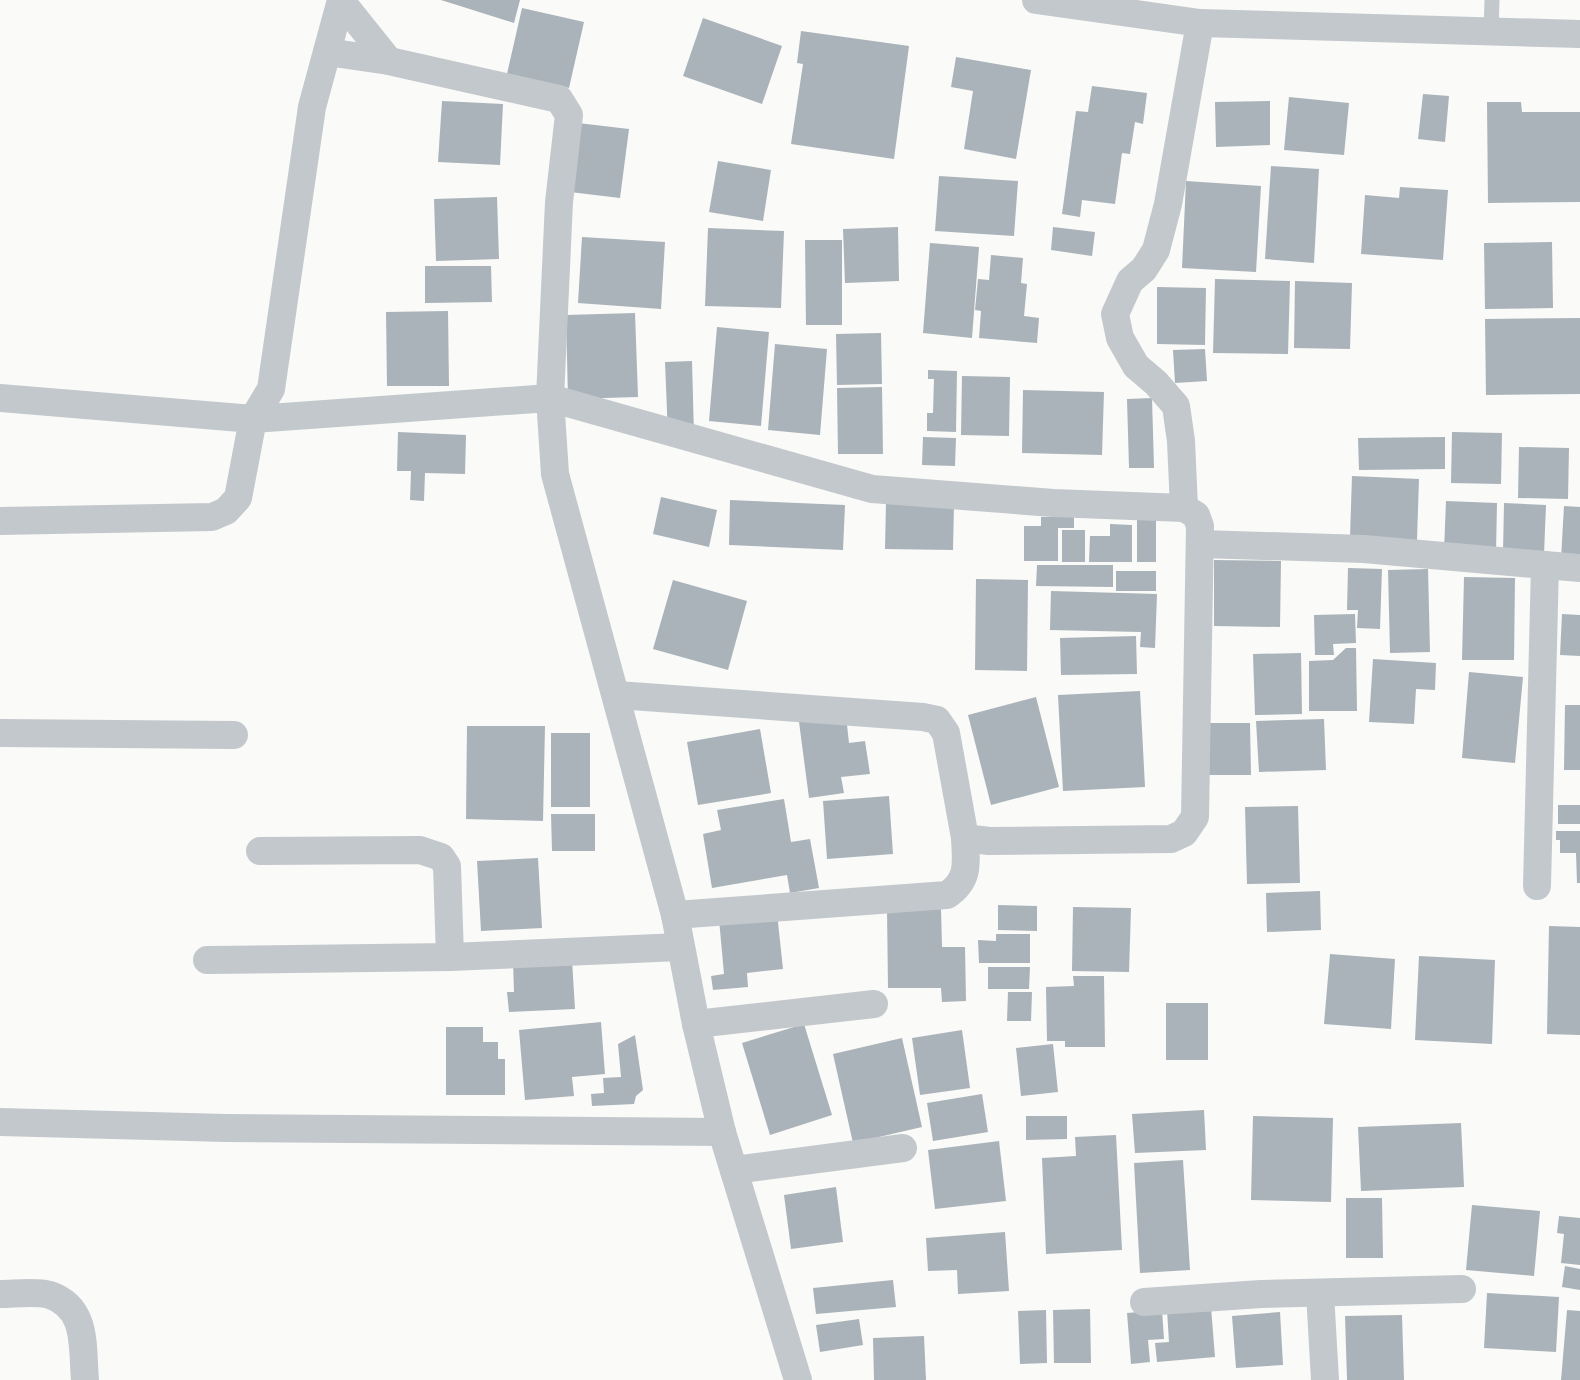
<svg xmlns="http://www.w3.org/2000/svg" width="1580" height="1380" font-family="Barlow,sans-serif">
	<style>
		.building { fill: #aab3b9 }
		.lines { fill: none; stroke-linecap: round; stroke-linejoin: round }
		.service { stroke: #c3c8cc; stroke-width: 15 }
		.minor { stroke: #c3c8cc; stroke-width: 28 }
	</style>
	<rect width="100%" height="100%" fill="#fafaf8"/>
	<g class="building">
		<path d="M441 0H520L514 23Z"/>
		<path d="M522 8 584 22 569 88 507 74Z"/>
		<path d="M703 18 782 46 762 104 683 76Z"/>
		<path d="M801 31 909 46 894 159 791 144 803 64 797 63Z"/>
		<path d="M956 57 1031 70 1016 159 964 149 973 91 951 87Z"/>
		<path d="M1092 86 1147 93 1143 124 1135 122 1130 154 1122 153 1115 204 1082 200 1080 217 1062 214 1076 111 1088 112Z"/>
		<path d="M1423 94 1449 96 1445 142 1418 139Z"/>
		<path d="M1289 97 1349 103 1344 155 1284 150Z"/>
		<path d="M442 101 503 104 500 165 438 162Z"/>
		<path d="M1270 101V145L1216 147 1215 102Z"/>
		<path d="M1487 102H1521L1522 112H1580V202L1488 203Z"/>
		<path d="M578 123 629 129 620 198 570 192Z"/>
		<path d="M718 161 771 170 763 221 709 212Z"/>
		<path d="M1271 166 1319 169 1314 263 1265 259Z"/>
		<path d="M939 176 1018 181 1014 236 935 231Z"/>
		<path d="M1186 181 1261 186 1256 272 1182 268Z"/>
		<path d="M1400 187 1448 190 1443 260 1361 254 1365 195 1399 198Z"/>
		<path d="M497 197 499 259 436 261 434 199Z"/>
		<path d="M898 227 899 281 845 283 843 229Z"/>
		<path d="M1053 227 1095 232 1092 256 1051 250Z"/>
		<path d="M708 228 784 231 781 308 705 306Z"/>
		<path d="M582 237 665 242 661 309 578 303Z"/>
		<path d="M805 240H842V325H806Z"/>
		<path d="M1552 242 1553 308 1485 309 1484 243Z"/>
		<path d="M930 243 979 247 972 338 923 333Z"/>
		<path d="M991 255 1023 258 1021 283 1027 284 1024 316 1039 318 1037 343 979 338 981 311 975 310 978 279 989 280Z"/>
		<path d="M425 266H491L492 302 425 303Z"/>
		<path d="M1215 279 1290 281 1288 354 1213 353Z"/>
		<path d="M1295 281 1352 283 1350 349 1294 348Z"/>
		<path d="M1157 287 1206 288 1205 345 1157 344Z"/>
		<path d="M448 311 449 386H387L386 312Z"/>
		<path d="M635 313 638 397 568 399 566 315Z"/>
		<path d="M1580 318V394L1486 395 1485 319Z"/>
		<path d="M717 327 769 332 761 426 709 421Z"/>
		<path d="M881 333 882 384 837 385 836 334Z"/>
		<path d="M775 344 827 349 820 435 768 430Z"/>
		<path d="M1205 349 1207 381 1175 383 1173 350Z"/>
		<path d="M692 361 694 435 668 436 665 362Z"/>
		<path d="M928 370 957 371 956 432 927 431V413H933L934 379H928Z"/>
		<path d="M962 376 1010 377 1009 436 961 435Z"/>
		<path d="M882 387 883 454H838L837 388Z"/>
		<path d="M1023 390 1104 392 1102 455 1022 453Z"/>
		<path d="M1152 398 1154 468H1129L1127 399Z"/>
		<path d="M398 432 466 435 465 474 425 473 424 501 410 500 411 471H397Z"/>
		<path d="M1452 432 1502 433 1501 484 1451 483Z"/>
		<path d="M923 437 956 438 955 466 922 465Z"/>
		<path d="M1445 437V469L1359 470 1358 438Z"/>
		<path d="M1519 447 1569 448 1568 499 1518 498Z"/>
		<path d="M1352 476 1419 479 1417 540 1350 537Z"/>
		<path d="M661 497 717 510 709 547 653 534Z"/>
		<path d="M730 500 845 505 843 550 729 545Z"/>
		<path d="M1446 501 1497 503 1496 553 1444 551Z"/>
		<path d="M886 503 954 504 953 550 885 549Z"/>
		<path d="M1504 503 1546 505 1544 554 1503 553Z"/>
		<path d="M1564 506 1580 507V560L1561 559Z"/>
		<path d="M1041 517H1074V528H1058V561H1024V526H1041Z"/>
		<rect x="1137" y="519" width="19" height="43"/>
		<path d="M1110 524 1132 525V562H1089L1090 536H1110Z"/>
		<rect x="1062" y="530" width="23" height="32"/>
		<path d="M1214 560 1281 561 1280 627 1214 626Z"/>
		<path d="M1037 565H1113V587L1036 586Z"/>
		<path d="M1348 568 1382 569 1380 629 1357 628 1358 610H1347Z"/>
		<path d="M1428 569 1430 652 1390 653 1388 570Z"/>
		<rect x="1116" y="571" width="40" height="20"/>
		<path d="M1464 577 1515 578 1514 660H1462Z"/>
		<path d="M976 579 1028 580 1027 671 975 670Z"/>
		<path d="M673 580 747 601 728 670 653 649Z"/>
		<path d="M1051 591 1157 594 1155 648 1140 647 1141 632 1050 630Z"/>
		<path d="M1355 614 1356 643 1333 644 1334 655H1315L1314 615Z"/>
		<path d="M1562 614 1580 615V656L1560 655Z"/>
		<path d="M1136 636 1137 674 1061 675 1060 638Z"/>
		<path d="M1346 648H1356L1357 711H1309V661L1333 660Z"/>
		<path d="M1301 653 1302 714 1255 715 1253 654Z"/>
		<path d="M1373 659 1436 663 1435 690 1416 689 1414 724 1369 722Z"/>
		<path d="M1469 672 1523 677 1515 763 1462 758Z"/>
		<path d="M1140 691 1145 787 1063 791 1058 695Z"/>
		<path d="M1036 697 1059 787 991 805 968 715Z"/>
		<path d="M1565 705H1580V770H1564Z"/>
		<path d="M846 716 849 743 865 741 870 774 841 777 844 793 809 798 799 722Z"/>
		<path d="M1324 719 1326 770 1259 772 1256 721Z"/>
		<path d="M1205 723H1250L1251 775H1205Z"/>
		<path d="M467 726H545L543 821 466 819Z"/>
		<path d="M760 729 771 793 698 805 687 742Z"/>
		<rect x="551" y="733" width="39" height="74"/>
		<path d="M889 796 893 854 827 859 823 801Z"/>
		<path d="M784 799 791 842 810 839 819 888 790 893 787 875 712 888 703 834 721 830 717 810Z"/>
		<rect x="1558" y="805" width="22" height="19"/>
		<path d="M1298 806 1300 883 1247 884 1245 807Z"/>
		<path d="M551 814H595V851H552Z"/>
		<path d="M1556 831H1580V883H1577L1576 853H1560V840H1556Z"/>
		<path d="M538 858 542 928 481 931 477 861Z"/>
		<path d="M1320 891 1321 930 1267 932 1266 893Z"/>
		<path d="M998 905 1037 906V931L998 930Z"/>
		<path d="M1073 907 1131 908 1129 972 1072 971Z"/>
		<path d="M887 909H941L942 947H965L966 1001 942 1002 941 988H888Z"/>
		<path d="M777 913 783 969 747 973 748 987 713 990 711 976 724 974 719 919Z"/>
		<path d="M1549 926 1580 927V1035L1547 1034Z"/>
		<path d="M996 934H1030V963H979L978 940 996 941Z"/>
		<path d="M1330 954 1395 959 1391 1029 1324 1024Z"/>
		<path d="M1419 956 1495 960 1492 1044 1415 1040Z"/>
		<path d="M572 960 575 1009 509 1012 507 992H514L513 962Z"/>
		<path d="M988 967H1030L1029 989H988Z"/>
		<path d="M1073 976H1104L1105 1047H1065V1041H1047L1046 987 1074 986Z"/>
		<path d="M1008 992H1032L1031 1021H1007Z"/>
		<rect x="1166" y="1003" width="42" height="57"/>
		<path d="M601 1022 605 1074 572 1077 574 1096 525 1100 519 1030Z"/>
		<path d="M804 1024 832 1115 770 1135 742 1043Z"/>
		<path d="M446 1027H483V1042H498V1059H505V1095H446Z"/>
		<path d="M962 1030 970 1088 920 1095 912 1038Z"/>
		<path d="M635 1035 643 1090 636 1096 634 1104 592 1106 591 1094 604 1093 603 1078 621 1077 618 1044Z"/>
		<path d="M902 1038 922 1127 853 1143 833 1054Z"/>
		<path d="M1053 1044 1058 1092 1021 1096 1016 1048Z"/>
		<path d="M982 1094 988 1132 933 1141 927 1103Z"/>
		<path d="M1204 1110 1206 1150 1135 1153 1132 1114Z"/>
		<path d="M1026 1116H1067V1139L1026 1140Z"/>
		<path d="M1253 1116 1333 1118 1331 1202 1251 1200Z"/>
		<path d="M1461 1123 1464 1187 1361 1191 1358 1127Z"/>
		<path d="M1116 1135 1122 1250 1046 1254 1042 1158 1076 1156 1075 1137Z"/>
		<path d="M999 1141 1006 1201 935 1209 928 1150Z"/>
		<path d="M1183 1160 1190 1270 1140 1273 1134 1163Z"/>
		<path d="M836 1187 843 1242 791 1249 784 1195Z"/>
		<path d="M1346 1198H1382L1383 1258H1346Z"/>
		<path d="M1472 1205 1540 1211 1534 1276 1466 1270Z"/>
		<path d="M1559 1216 1580 1218V1265L1561 1263 1564 1234 1557 1233Z"/>
		<path d="M1005 1232 1009 1291 958 1294 957 1270 928 1271 926 1238Z"/>
		<path d="M1565 1266 1580 1269V1290L1562 1287Z"/>
		<path d="M893 1280 896 1307 816 1314 813 1288Z"/>
		<path d="M1487 1293 1559 1297 1556 1352 1484 1348Z"/>
		<path d="M1211 1307 1215 1357 1157 1362 1155 1343 1169 1342 1167 1310Z"/>
		<path d="M1090 1309 1091 1363H1054L1053 1310Z"/>
		<path d="M1046 1310 1047 1363 1020 1364 1018 1311Z"/>
		<path d="M1162 1310 1164 1339 1148 1340 1150 1362 1131 1364 1127 1313Z"/>
		<path d="M1567 1310 1580 1311V1380H1561Z"/>
		<path d="M1280 1312 1283 1365 1236 1368 1232 1316Z"/>
		<path d="M1402 1315 1404 1380H1347L1345 1316Z"/>
		<path d="M859 1319 863 1345 820 1352 816 1325Z"/>
		<path d="M924 1336 926 1380H874L873 1338Z"/>
	</g>
	<g class="lines">
		<path class="service" d="M1491 32 1492 0"/>
		<g class="minor">
			<path d="M1036 0 1200 23 1580 34"/>
			<path d="M341 1 389 61"/>
			<path d="M327 52 389 61 559 99 569 115 559 202 550 398 555 474 675 915 696 1024 722 1132 798 1380"/>
			<path d="M0 398 253 419 271 389 312 107 341 0"/>
			<path d="M1184 508 1181 441 1176 406 1156 383 1136 366 1120 338 1115 314 1130 281 1144 269 1156 250 1168 204 1200 23"/>
			<path d="M0 521 212 517 226 511 238 498 253 419 550 398 872 489 1053 503 1184 508 1196 515 1200 526 1195 817 1184 833 1171 839 989 841 965 838 946 733 937 720 923 717 617 695"/>
			<path d="M1201 544 1364 549 1545 565 1537 886"/>
			<path d="M1545 565 1580 568"/>
			<path d="M0 733 234 735"/>
			<path d="M260 851 420 850 441 857 447 866 450 957"/>
			<path d="M675 915 947 895C970 880 966 862 965 838"/>
			<path d="M207 960 450 957 680 947"/>
			<path d="M696 1024 874 1004"/>
			<path d="M0 1122 226 1128 722 1132"/>
			<path d="M734 1170 903 1148"/>
			<path d="M1320 1293 1325 1380"/>
			<path d="M0 1294C15 1294 36 1291 50 1295 88 1308 82 1347 85 1380"/>
			<path d="M1144 1302 1261 1294 1462 1289"/>
		</g>
	</g>
</svg>
